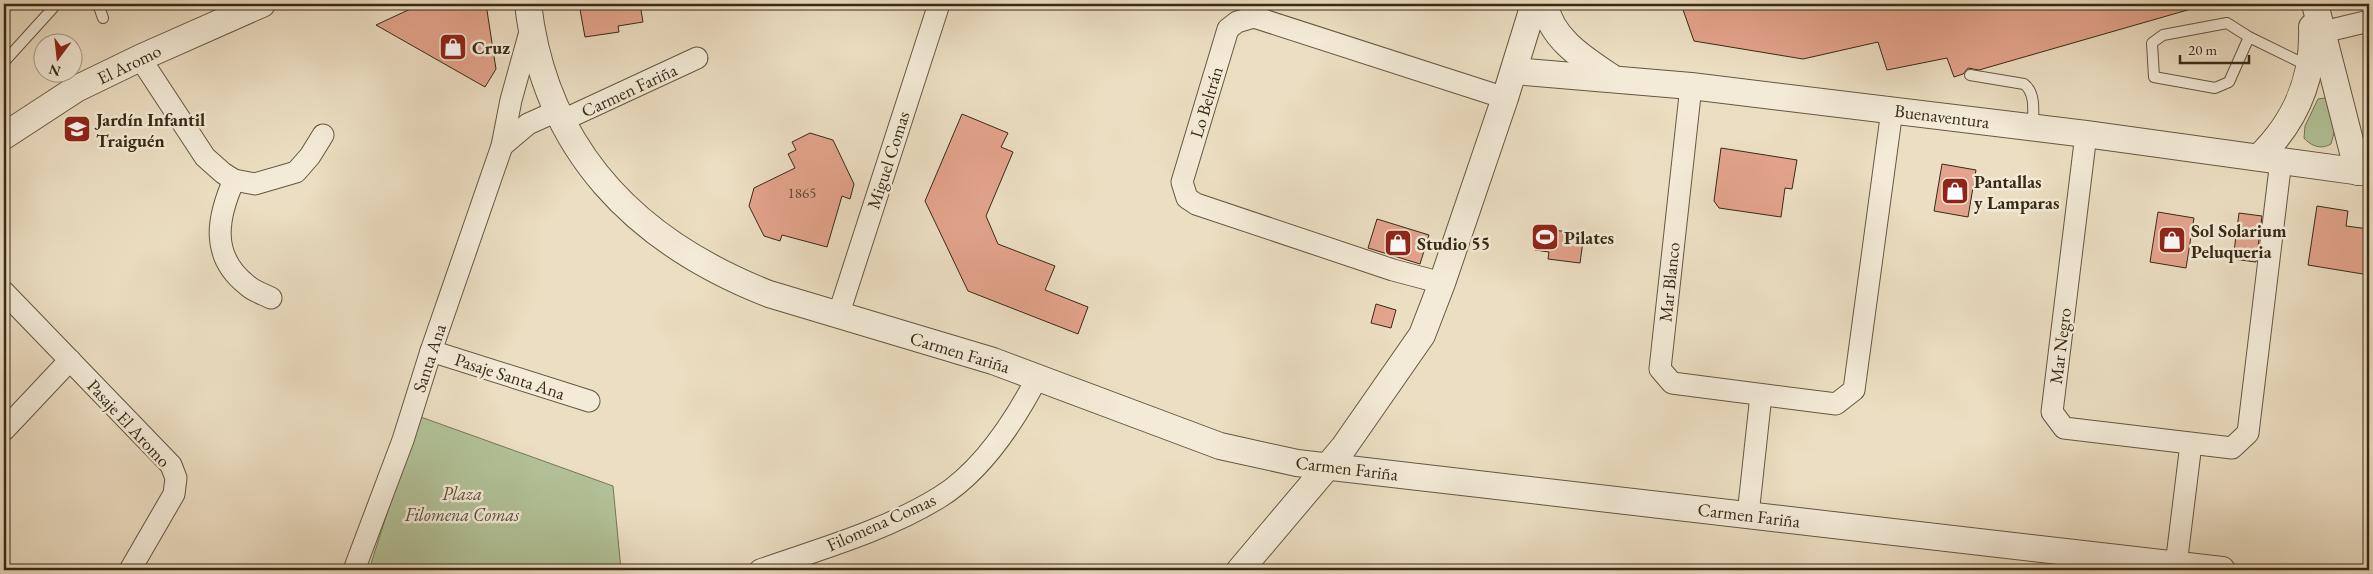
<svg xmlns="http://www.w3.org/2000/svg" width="2373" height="574" font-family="'EB Garamond',serif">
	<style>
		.green { fill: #b2c298; stroke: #757656 }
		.building { fill: #e3a38c; stroke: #382a14 }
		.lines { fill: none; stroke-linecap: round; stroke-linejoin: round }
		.service-casing { stroke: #655740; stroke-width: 12 }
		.minor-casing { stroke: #655740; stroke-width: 23 }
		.tertiary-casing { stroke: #655740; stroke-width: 28 }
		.service { stroke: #f3ead7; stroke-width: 10 }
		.minor { stroke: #f3ead7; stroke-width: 21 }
		.tertiary { stroke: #f3ead7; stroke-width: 26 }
		.labels { text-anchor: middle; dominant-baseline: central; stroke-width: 5; stroke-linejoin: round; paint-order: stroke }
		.number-label { font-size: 15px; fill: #634832 }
		.poi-label { font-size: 18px; font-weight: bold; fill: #382a14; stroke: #f3ead7; text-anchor: start }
		.street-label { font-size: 18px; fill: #382a14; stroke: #f3ead7 }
		.park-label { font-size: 18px; font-style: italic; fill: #565035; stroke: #f3ead7 }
	</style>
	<rect width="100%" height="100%" fill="#ecdec2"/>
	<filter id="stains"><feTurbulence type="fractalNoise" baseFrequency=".004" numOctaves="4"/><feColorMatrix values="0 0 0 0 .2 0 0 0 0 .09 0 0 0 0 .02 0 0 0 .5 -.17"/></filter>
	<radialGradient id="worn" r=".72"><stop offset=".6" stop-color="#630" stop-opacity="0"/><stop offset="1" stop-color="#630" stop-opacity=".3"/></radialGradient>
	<g class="green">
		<path d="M2325 98 2330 101 2335 129 2331 144C2321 150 2311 146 2304 138L2305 126 2318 99Z"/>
		<path d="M418 416 613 486 621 570H369Z"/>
	</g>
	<g class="building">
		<path d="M421 4H486L496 69 485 87 376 25Z"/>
		<path d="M579 4H640L643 22 618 26 619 32 585 37Z"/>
		<path d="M1681 4H2190L2191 9 1979 70 1968 68 1963 74 1954 77 1947 58 1887 70 1878 42 1803 59 1694 41Z"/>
		<path d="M962 114 1008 133 1001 147 1013 152 986 216 998 244 1055 266 1045 290 1088 307 1078 334 968 291 925 201Z"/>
		<path d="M810 133 833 140 854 184 850 199 842 196 827 247 782 235 780 241 764 236 749 206 754 188 795 168 788 154 796 150 792 142Z"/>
		<path d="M1721 148 1797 160 1792 189 1785 188 1781 217 1719 208 1714 201Z"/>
		<path d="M1942 164 1976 170 1968 217 1934 211Z"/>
		<path d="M2317 206 2348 211 2346 226 2369 229V275L2308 265Z"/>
		<path d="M2158 212 2194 218 2186 268 2150 262Z"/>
		<path d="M2239 213 2262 216 2256 262 2233 259Z"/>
		<path d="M1377 219 1429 235 1420 264 1368 248Z"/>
		<path d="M1538 228 1584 234 1580 263 1548 259 1549 252 1535 250Z"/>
		<path d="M1376 304 1396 310 1391 328 1371 323Z"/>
	</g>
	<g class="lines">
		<g class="service-casing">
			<g id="service">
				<path d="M98 4 103 18"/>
				<path d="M2249 37 2229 82 2215 88 2154 77 2152 43 2163 35 2227 23 2249 37 2308 66"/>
				<path d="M4 62 53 8 54 4"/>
				<path d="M1970 75 2024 84C2036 93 2033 112 2033 126"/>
			</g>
		</g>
		<g class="minor-casing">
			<g id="minor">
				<path d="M2323 32 2369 21"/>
				<path d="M140 58 205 157 223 173 234 180 255 184 296 172 310 156 323 135"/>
				<path d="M1691 86 1660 369 1672 383 1836 404 1854 390 1892 110"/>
				<path d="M561 121 697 58"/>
				<path d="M2086 134 2052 412 2064 428 2232 448 2248 433 2281 160"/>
				<path d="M502 146 528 124 557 111"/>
				<path d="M234 180C217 218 210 256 247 285 253 291 263 294 271 298"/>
				<path d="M1442 283 1393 270 1196 204 1187 198 1182 182 1228 29 1237 22 1254 17 1505 98"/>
				<path d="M4 292 171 465 176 478 174 494 130 570"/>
				<path d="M838 316 939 4"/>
				<path d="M431 351 589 401"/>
				<path d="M4 430 70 360"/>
				<path d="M1748 515 1761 395"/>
				<path d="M2176 565 2191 444"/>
				<path d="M354 570 403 440 431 351 502 146 511 100 531 28"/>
				<path d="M760 570C820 549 885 531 940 497 983 470 1014 422 1037 378"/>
			</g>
		</g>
		<g class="tertiary-casing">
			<g id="tertiary">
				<path d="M528 4C545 150 636 242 769 294L993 361 1220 446 1297 463 2222 570"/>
				<path d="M1545 4C1550 38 1584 59 1611 77"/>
				<path d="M2315 4 2358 172"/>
				<path d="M1514 71 1691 86 2086 134 2369 173"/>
				<path d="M4 136 76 89 140 58 262 4"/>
				<path d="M2259 157C2296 121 2314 79 2312 27"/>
				<path d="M1240 570 1344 447 1422 335 1442 283 1505 98 1534 4"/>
			</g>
		</g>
		<use href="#service" class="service"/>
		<use href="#minor" class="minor"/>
		<use href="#tertiary" class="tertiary"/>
	</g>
	<defs>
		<g id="shop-square" transform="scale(1.4375)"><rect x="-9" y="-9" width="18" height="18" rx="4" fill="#8f2418" stroke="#f3ead7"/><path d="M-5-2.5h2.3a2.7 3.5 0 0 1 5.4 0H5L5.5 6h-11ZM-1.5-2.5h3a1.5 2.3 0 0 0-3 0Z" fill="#fff"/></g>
		<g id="school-square" transform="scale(1.4375)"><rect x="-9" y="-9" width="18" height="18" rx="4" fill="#8f2418" stroke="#f3ead7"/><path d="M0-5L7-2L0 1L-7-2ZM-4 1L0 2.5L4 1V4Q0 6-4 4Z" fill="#fff"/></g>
		<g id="stadium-square" transform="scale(1.4375)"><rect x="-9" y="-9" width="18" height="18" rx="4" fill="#8f2418" stroke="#f3ead7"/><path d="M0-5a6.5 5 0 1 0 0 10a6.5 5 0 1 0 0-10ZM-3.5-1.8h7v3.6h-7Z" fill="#fff"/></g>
	</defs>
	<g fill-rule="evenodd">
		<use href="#shop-square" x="453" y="47"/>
		<use href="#school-square" x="77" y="129"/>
		<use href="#shop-square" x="1955" y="191"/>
		<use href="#stadium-square" x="1545" y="237"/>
		<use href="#shop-square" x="2172" y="240"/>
		<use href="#shop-square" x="1398" y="243"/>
	</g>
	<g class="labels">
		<g class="number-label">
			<text x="802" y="192">1865</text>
		</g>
		<g class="poi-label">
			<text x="472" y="47">Cruz</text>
			<text x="96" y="119">Jardín Infantil<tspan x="96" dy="21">Traiguén</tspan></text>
			<text x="1974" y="181">Pantallas<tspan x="1974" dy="21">y Lamparas</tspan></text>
			<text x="2191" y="230">Sol Solarium<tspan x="2191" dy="21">Peluqueria</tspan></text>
			<text x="1564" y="237">Pilates</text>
			<text x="1417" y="243">Studio 55</text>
		</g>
		<g class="street-label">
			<text transform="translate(129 64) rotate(-26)">El Aromo</text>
			<text transform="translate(629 90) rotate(-25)">Carmen Fariña</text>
			<text transform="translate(1206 102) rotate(-73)">Lo Beltrán</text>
			<text transform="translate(1942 116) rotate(7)">Buenaventura</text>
			<text transform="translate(888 160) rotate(-72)">Miguel Comas</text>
			<text transform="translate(1669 282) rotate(-84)">Mar Blanco</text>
			<text transform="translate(2060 346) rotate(-83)">Mar Negro</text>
			<text transform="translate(960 352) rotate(17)">Carmen Fariña</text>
			<text transform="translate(429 358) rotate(-72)">Santa Ana</text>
			<text transform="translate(510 376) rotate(18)">Pasaje Santa Ana</text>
			<text transform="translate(129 423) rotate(47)">Pasaje El Aromo</text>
			<text transform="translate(1347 468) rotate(7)">Carmen Fariña</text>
			<text transform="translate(1749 515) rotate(7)">Carmen Fariña</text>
			<text transform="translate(881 522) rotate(-24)">Filomena Comas</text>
		</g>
		<g class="park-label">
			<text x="462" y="493">Plaza<tspan x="462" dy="21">Filomena Comas</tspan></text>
		</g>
	</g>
	<rect width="2373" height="574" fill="none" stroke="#ecdec2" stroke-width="20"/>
	<rect x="5" y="5" width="2363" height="564" fill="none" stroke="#382a14" stroke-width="2.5"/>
	<rect x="10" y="10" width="2353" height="554" fill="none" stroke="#382a14"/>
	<g transform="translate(58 58) rotate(195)"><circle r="24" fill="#f3ead7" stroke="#a89d89"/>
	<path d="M0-4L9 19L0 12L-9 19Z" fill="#8f2418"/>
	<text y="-8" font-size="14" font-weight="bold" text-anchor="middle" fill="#382a14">N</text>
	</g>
	<path d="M2180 55v8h69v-8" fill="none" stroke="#382a14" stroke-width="2.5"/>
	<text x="2188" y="55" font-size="15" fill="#382a14" stroke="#f3ead7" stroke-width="4" paint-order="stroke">20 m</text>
	<rect width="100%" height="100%" filter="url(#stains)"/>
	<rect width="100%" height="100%" fill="url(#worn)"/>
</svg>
